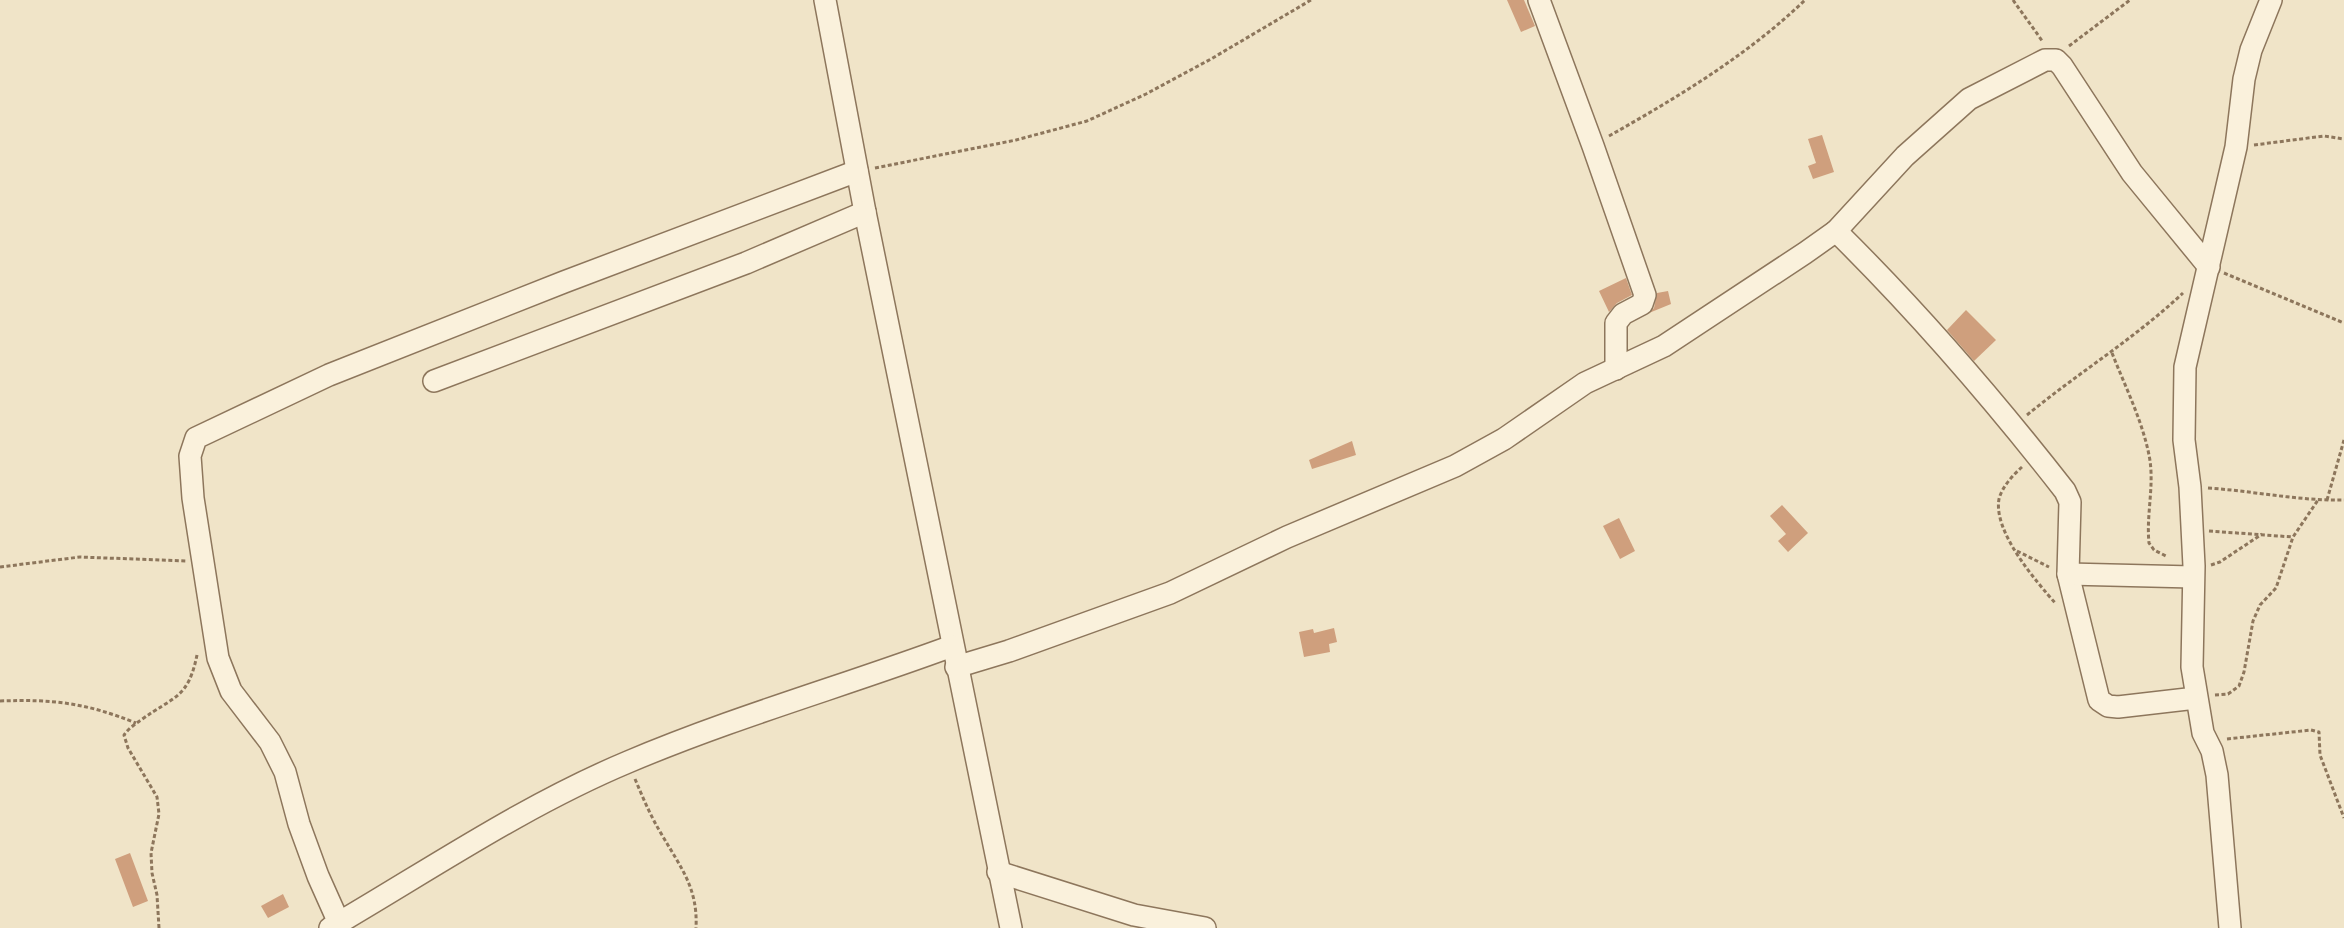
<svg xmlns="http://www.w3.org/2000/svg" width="2344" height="928" font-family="Georgia,serif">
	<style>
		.building { fill: #cf9f7d }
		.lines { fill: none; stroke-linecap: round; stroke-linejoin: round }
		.minor-casing { stroke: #8d765c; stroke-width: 24 }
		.path { stroke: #8d765c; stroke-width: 3; stroke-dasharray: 4 2.5; stroke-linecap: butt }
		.minor { stroke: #faf1dc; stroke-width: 21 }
	</style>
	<rect width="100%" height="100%" fill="#f0e4c8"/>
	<g class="building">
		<path d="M1507 0H1524L1535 26 1521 32Z"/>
		<path d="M1822 135 1834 172 1813 179 1808 166 1816 163 1808 139Z"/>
		<path d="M1626 278 1632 295 1617 303 1609 312 1599 291Z"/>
		<path d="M1668 291 1671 304 1649 313 1654 308 1657 293Z"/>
		<path d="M1966 310 1996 340 1974 361 1947 330Z"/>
		<path d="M1352 441 1356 455 1312 469 1309 460Z"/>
		<path d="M1782 505 1808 533 1788 552 1778 541 1786 534 1770 516Z"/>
		<path d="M1619 518 1635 551 1620 559 1603 526Z"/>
		<path d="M1334 628 1337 642 1329 644 1330 652 1304 657 1299 632 1313 629 1314 633Z"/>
		<path d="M130 853 148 901 133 907 115 859Z"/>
		<path d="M283 894 289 907 268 918 261 906Z"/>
	</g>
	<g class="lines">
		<g class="minor-casing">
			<g id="minor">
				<path d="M825 0 865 212 1011 928"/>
				<path d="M1539 0 1593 146 1645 295 1642 304 1623 314 1616 323V369"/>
				<path d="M1836 231C1918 312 1994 400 2065 491L2070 502 2068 574 2099 700 2108 706 2118 707 2196 698"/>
				<path d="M434 381 746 263 865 212"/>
				<path d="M2068 574 2193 577"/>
				<path d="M956 667 1009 651 1170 593 1287 537 1455 466 1504 439 1585 383 1664 346 1805 253 1836 231 1905 156 1969 99 2045 60H2056L2062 66 2132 173 2209 267"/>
				<path d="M998 872 1134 915 1205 928"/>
				<path d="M339 923 318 876 299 824 285 772 270 742 231 691 218 658 193 498 190 456 196 438 329 375 564 282 857 171"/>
				<path d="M330 928C428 871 523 806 628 762 734 717 844 686 952 646"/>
				<path d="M2230 928 2217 775 2212 751 2203 733 2192 667 2194 566 2190 487 2184 440 2185 367 2236 147 2244 79 2251 50 2271 0"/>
			</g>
		</g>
		<g class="path">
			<path d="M2013 0 2043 42"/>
			<path d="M2069 46 2130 0"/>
			<path d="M1609 136C1678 97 1748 55 1805 0"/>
			<path d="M2254 145 2324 136 2344 139"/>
			<path d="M875 168 1016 140 1087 121 1146 94 1211 59 1311 0"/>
			<path d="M2224 273 2344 323"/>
			<path d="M2112 353C2125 386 2142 420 2149 455 2155 484 2146 514 2149 543L2154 550 2166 556"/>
			<path d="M2027 415C2078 373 2134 339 2183 293"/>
			<path d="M2022 467C2013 475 2002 487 1999 499 1993 532 2036 581 2056 604"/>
			<path d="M2208 488C2254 491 2298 501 2344 500"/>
			<path d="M2327 500 2344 440"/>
			<path d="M2209 531 2293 537"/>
			<path d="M2017 551 2049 567"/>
			<path d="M2211 565 2220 562 2262 534"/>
			<path d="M0 567 80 557 186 561"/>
			<path d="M2215 695 2228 694 2239 686 2244 672 2253 621 2260 605 2276 588 2293 537 2318 500"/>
			<path d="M0 701C54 699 86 703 136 723"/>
			<path d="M2227 739 2311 730 2319 732 2320 755 2344 818"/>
			<path d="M635 779C643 798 651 817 662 835 681 868 698 888 696 928"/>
			<path d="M159 928 157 895 152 873 151 853 159 814 157 797 128 748 124 735C128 729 135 724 141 720 174 696 188 699 197 655"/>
		</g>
		<use href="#minor" class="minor"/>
	</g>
</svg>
